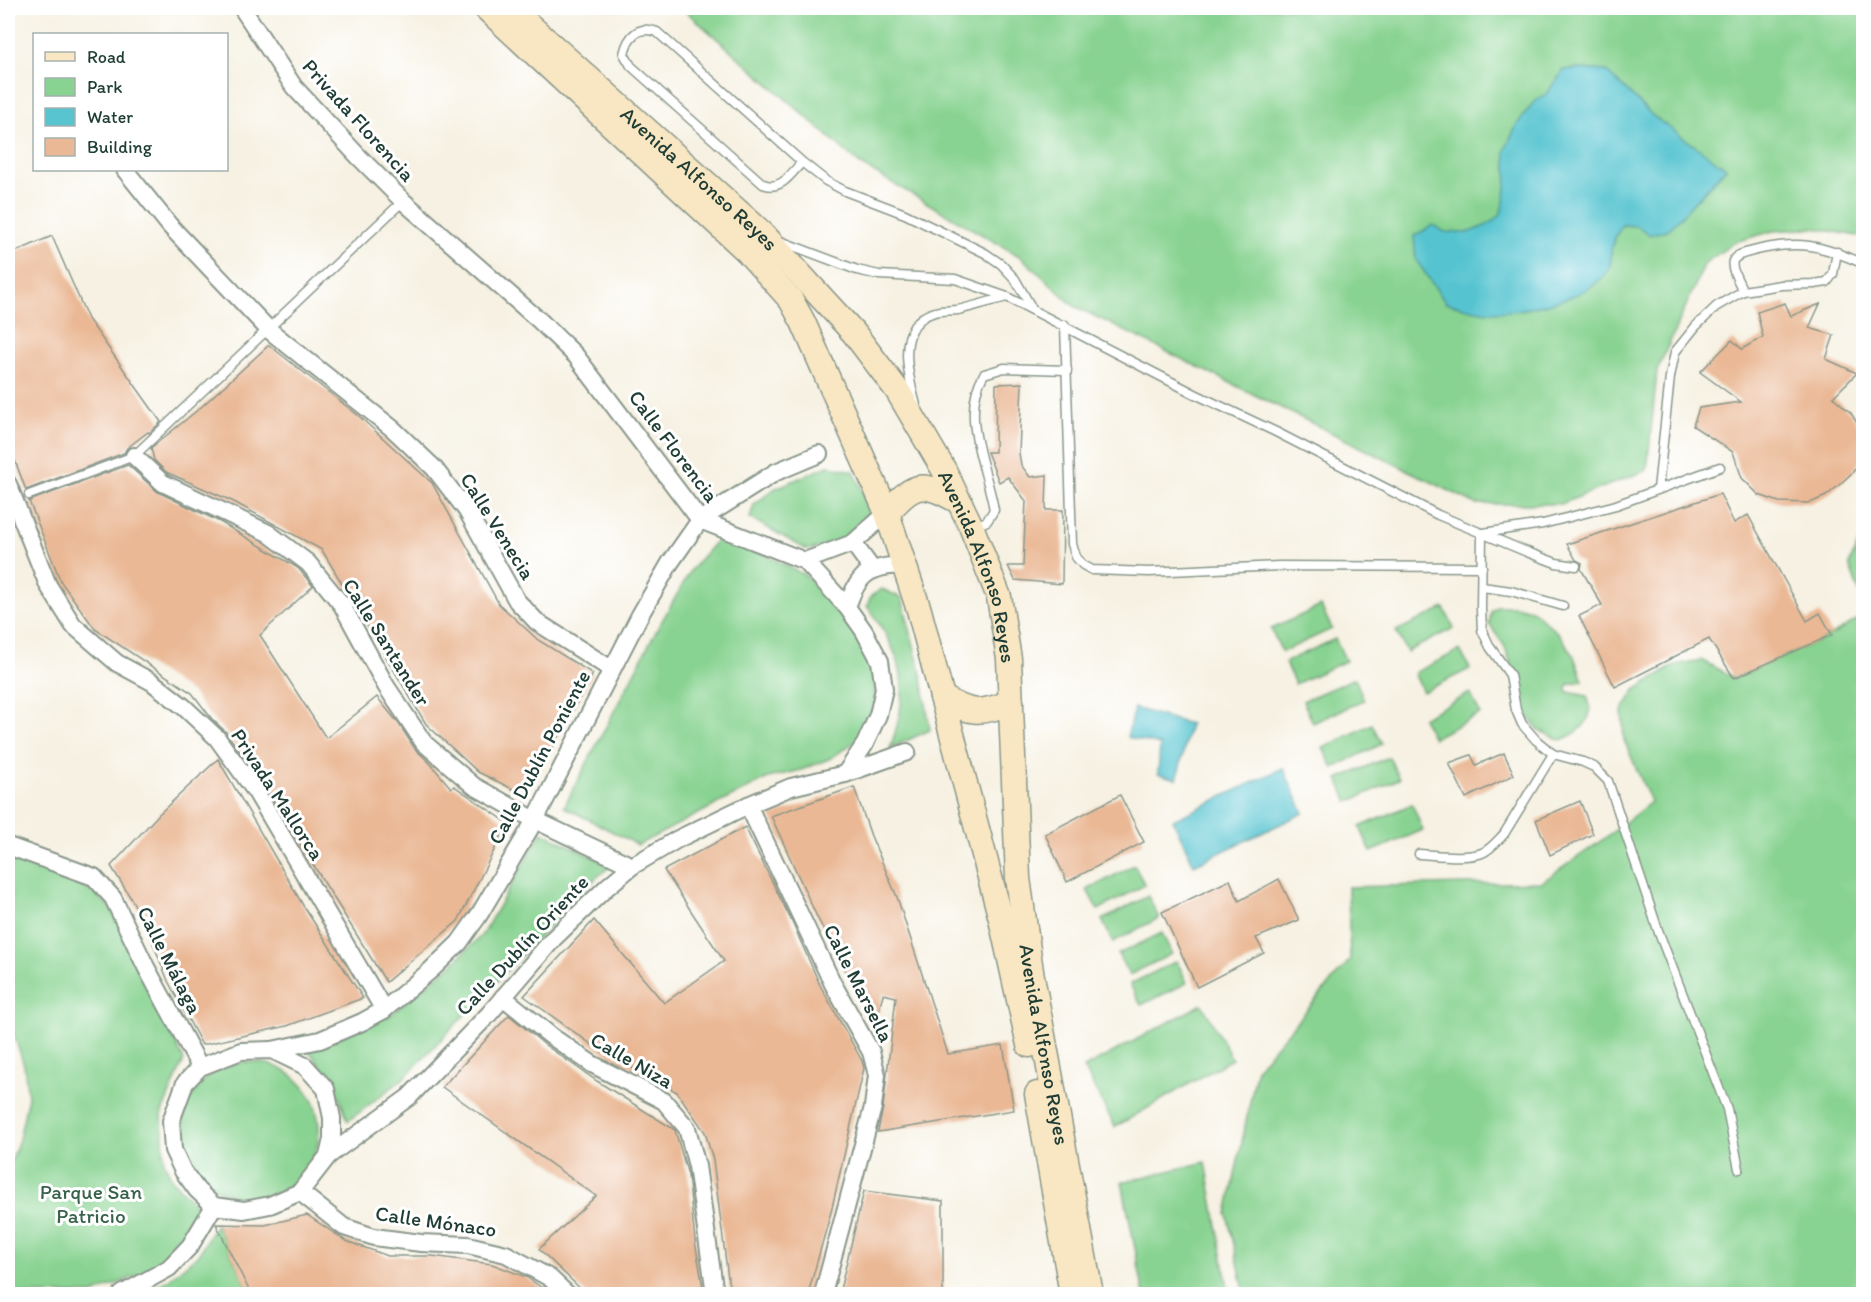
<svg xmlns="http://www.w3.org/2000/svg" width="1871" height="1302" font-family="Itim,sans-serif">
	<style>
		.green { fill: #88d391; stroke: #548862; stroke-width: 1.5 }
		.water { fill: #57c4d0; stroke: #3b8082; stroke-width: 1.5 }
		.building { fill: #eab894 }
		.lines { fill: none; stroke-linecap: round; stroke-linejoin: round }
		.lane-casing { stroke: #8a978b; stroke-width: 11 }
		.street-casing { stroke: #8a978b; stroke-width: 20 }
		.secondary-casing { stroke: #8a978b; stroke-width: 27 }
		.lane { stroke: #fff; stroke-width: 8 }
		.street { stroke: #fff; stroke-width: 16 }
		.secondary { stroke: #f9e7c3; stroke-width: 24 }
		.labels { text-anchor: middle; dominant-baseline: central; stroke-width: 6; stroke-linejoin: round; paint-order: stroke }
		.street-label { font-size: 21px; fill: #1f3d34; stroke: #fff }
		.park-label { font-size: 21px; fill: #39624b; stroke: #fff }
	</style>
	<rect width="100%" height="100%" fill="#fff"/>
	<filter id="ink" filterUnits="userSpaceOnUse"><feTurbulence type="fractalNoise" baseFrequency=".0167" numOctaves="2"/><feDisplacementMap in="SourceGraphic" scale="12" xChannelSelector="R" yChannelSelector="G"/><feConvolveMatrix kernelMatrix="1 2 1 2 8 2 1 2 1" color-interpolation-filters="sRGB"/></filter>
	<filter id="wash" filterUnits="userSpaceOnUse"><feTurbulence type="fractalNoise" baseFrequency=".008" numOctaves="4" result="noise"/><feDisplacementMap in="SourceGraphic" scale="24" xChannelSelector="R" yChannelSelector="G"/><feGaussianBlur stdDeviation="1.35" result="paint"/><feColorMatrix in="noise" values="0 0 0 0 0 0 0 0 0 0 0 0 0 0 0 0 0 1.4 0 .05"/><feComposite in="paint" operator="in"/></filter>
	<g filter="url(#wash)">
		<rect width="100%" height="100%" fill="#f6f1e2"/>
		<g class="green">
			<path d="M682 8H1863V237L1814 228 1773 231 1735 242 1705 263 1657 371 1647 470 1561 504H1476L1074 306 1021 257 861 165Z"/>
			<path d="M828 466 854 471 872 514 838 544 807 550 750 518 754 505 774 489Z"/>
			<path d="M1863 534H1864L1863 603 1849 564Z"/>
			<path d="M718 539 765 555 805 575 837 608 863 646 876 683 873 717 856 741 831 758 801 770 768 778 638 845 564 807 655 633 691 570Z"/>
			<path d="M882 589 902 598 922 678 930 730 890 748C912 688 904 657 867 606L871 596Z"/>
			<path d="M1321 606 1332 629 1282 652 1271 629Z"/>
			<path d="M1498 606H1515L1532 610 1545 621 1559 634 1573 654 1583 681 1568 684 1567 688 1568 692 1587 696C1588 700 1591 706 1590 710 1589 726 1574 735 1561 740L1540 731 1525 714 1514 673 1504 645 1489 624 1491 612Z"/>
			<path d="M1444 608 1454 628 1407 652 1396 631Z"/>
			<path d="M1863 616V1294H1245L1227 1214 1257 1068 1350 960 1348 887 1542 882 1605 838 1651 802 1624 740 1622 711 1635 690 1675 665 1701 660 1734 678 1832 635Z"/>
			<path d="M1335 639 1346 661 1295 684 1285 662Z"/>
			<path d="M1460 650 1470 669 1423 692 1414 673Z"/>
			<path d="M1355 678 1364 700 1313 723 1303 701Z"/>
			<path d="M1470 693 1480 714 1433 738 1422 718Z"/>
			<path d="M1372 724 1382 744 1333 768 1323 748Z"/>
			<path d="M1389 757 1399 779 1348 802 1338 779Z"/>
			<path d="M1412 804 1423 830 1371 852 1360 827Z"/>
			<path d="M542 832 611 866 596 878 404 1078 348 1121 334 1083 308 1050 389 1016 449 967 482 935Z"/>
			<path d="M8 858C46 870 81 878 110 907L184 1060 162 1112 164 1162 173 1181 200 1209 176 1249 166 1262 143 1273 93 1294H8V1171L19 1139 28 1097 24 1065 12 1029 8 1022Z"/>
			<path d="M1134 865 1145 885 1098 910 1087 890Z"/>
			<path d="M1148 896 1159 918 1113 942 1102 920Z"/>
			<path d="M1162 933 1172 954 1129 975 1118 954Z"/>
			<path d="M1177 961 1187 983 1141 1005 1130 984Z"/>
			<path d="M1202 1004 1232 1059 1115 1127 1084 1068Z"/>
			<circle cx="251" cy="1130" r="68"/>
			<path d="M1206 1162 1229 1294H1144L1122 1182Z"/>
			<path d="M216 1224 251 1294H142L168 1280 199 1254Z"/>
		</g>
		<g class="water">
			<path d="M1578 69 1606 71 1653 116 1726 168 1669 229 1650 235 1637 226 1622 225C1619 231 1614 239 1612 246 1610 253 1612 262 1609 269 1593 299 1522 312 1491 312 1476 311 1460 306 1446 303L1416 260 1414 236 1433 225 1445 232 1467 233 1485 226 1500 216 1505 198 1507 174 1505 151 1516 126 1533 103 1546 94 1564 70Z"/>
			<path d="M1134 708 1190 724 1177 779 1158 774 1160 745 1127 737Z"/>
			<path d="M1283 768 1304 813 1194 865 1173 820Z"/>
		</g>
		<g id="blocks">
			<g class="building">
				<path d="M52 236 88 319 161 422 149 433 148 432 127 448 124 453 26 490 8 442V255Z"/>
				<path d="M1785 303 1791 316 1820 304 1809 328 1834 335 1826 359 1857 373 1833 397 1851 413 1860 428 1863 445 1862 458 1853 472 1838 486 1826 496 1810 503 1779 502 1759 495 1742 478 1733 452 1693 426 1699 408 1741 402 1700 372 1732 340 1742 349 1763 337 1757 312Z"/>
				<path d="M269 345 360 417 432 483 499 604 538 640 593 674 525 795 478 772 426 724 322 550 234 502 166 472 154 460 151 448 200 408Z"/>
				<path d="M1022 383 1019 453 1021 465 1030 477 1047 475 1046 510H1063L1062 584 1015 580 1008 566H1023L1026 501 1008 477 999 482 987 452H995L996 384Z"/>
				<path d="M128 465 158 492 220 522 298 568 313 586 260 635 326 738 377 697 399 724 415 749 429 762 451 788 454 786 508 823 458 921 386 982 265 787 226 732 212 719 192 693 95 629 61 582 29 501Z"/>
				<path d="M1720 494 1734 523 1748 515 1807 621 1820 613 1832 635 1734 678 1709 639 1615 687 1579 616 1602 605 1581 569 1582 563 1576 560 1567 544Z"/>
				<path d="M1504 753 1514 775 1466 798 1449 763 1471 755 1476 765Z"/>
				<path d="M218 759 304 907 363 998 287 1026 202 1045 168 981 149 933 132 900 111 866 159 814Z"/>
				<path d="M854 787 871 836 897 897 948 1054 1003 1045 1014 1110 878 1132 883 1108 896 997 883 994 876 1023 843 967 817 917 771 816Z"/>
				<path d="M1120 795 1144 842 1067 882 1045 834Z"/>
				<path d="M1580 801 1593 834 1550 855 1536 820Z"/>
				<path d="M745 827 792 922 820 985 862 1061 864 1068 831 1212 808 1294H730L713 1160 705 1132 677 1092 598 1049 524 996 594 920 664 1003 724 961 664 870Z"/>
				<path d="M1279 879 1299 920 1256 938 1264 953 1197 987 1162 912 1230 880 1239 901Z"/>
				<path d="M509 1015 545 1045 597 1081 675 1130 688 1175 695 1241 704 1294H586L539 1249 596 1196 442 1087Z"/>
				<path d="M864 1191 943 1201V1294H839Z"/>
				<path d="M307 1215 346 1241 388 1256H432L492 1264 526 1277 551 1294H251L216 1224 265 1225Z"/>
			</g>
		</g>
	</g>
	<g filter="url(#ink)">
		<use href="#blocks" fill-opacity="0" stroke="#8a978b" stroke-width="1.5"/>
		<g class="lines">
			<g class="lane-casing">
				<g id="lane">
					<path d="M802 162C790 175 781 191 763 184L631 66 624 54C628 36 638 25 657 32L802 162 826 181 845 191 905 214 985 253 1001 264 1015 279 1031 307"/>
					<path d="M780 241 857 270 879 275 955 279 1007 297 1195 394 1276 432 1438 515 1527 552 1556 563 1576 566"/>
					<path d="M1743 291 1781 285 1814 284 1827 282 1833 274 1837 252"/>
					<path d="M1065 325 1072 544 1076 557 1083 565 1092 570 1149 572 1279 566 1482 567"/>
					<path d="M916 405C908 376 894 323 935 312 942 310 950 311 958 310 975 306 991 301 1007 297"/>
					<path d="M1658 489 1670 377 1675 352 1696 326 1717 306 1743 291C1740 284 1730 268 1733 261 1736 254 1746 253 1753 251 1798 239 1821 245 1864 264"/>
					<path d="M29 495 134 456 403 201"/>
					<path d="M975 526 987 521 994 510C987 467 959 416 984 374L1004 368 1067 370"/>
					<path d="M1483 533 1543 524 1616 505 1720 467"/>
					<path d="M1482 534 1481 609 1482 630 1490 647 1510 675 1516 710 1522 724 1536 740 1553 754 1583 762 1594 767 1608 781 1659 933 1727 1109 1739 1169"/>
					<path d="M1482 587 1511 591 1563 606"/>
					<path d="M1419 854C1436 855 1466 859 1482 853 1491 849 1498 840 1504 834L1553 754"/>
				</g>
			</g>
			<g class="street-casing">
				<g id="street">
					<path d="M242 8 294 87 358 156 403 201 540 321 576 356 700 520 805 561 847 607 864 631 880 661 884 689 878 715 865 744 845 774"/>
					<path d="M125 170 170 226 269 330 393 429 434 468 467 511 517 601 537 622 611 669"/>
					<path d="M134 456 163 483 268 533 308 563 342 605 386 686 424 743 474 786 535 820 632 866"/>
					<path d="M8 484 48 585 73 625 117 663 152 682 184 707 217 738 256 792 384 1010"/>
					<path d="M853 543 872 569"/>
					<path d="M805 561 853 543 887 513"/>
					<path d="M847 607C858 574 869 566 904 565"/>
					<path d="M748 805 833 984 871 1052 877 1075 873 1107 823 1294"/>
					<path d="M8 846 94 877 113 898 146 967 200 1067"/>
					<path d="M503 997 551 1036 592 1064 664 1101 687 1128 697 1166 715 1294"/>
					<path d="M272 1050 320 1040 362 1022 384 1010 431 970 459 943 479 915 535 820 640 615 670 563 700 520 776 472 819 454"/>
					<path d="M272 1050 305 1066 326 1089 332 1118V1139L328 1156 300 1192 270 1205 244 1210 214 1206 197 1190 183 1171 173 1150 171 1121 185 1083 200 1067 241 1051Z"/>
					<path d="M328 1156 409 1097 489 1014 554 938 607 887 632 866 678 839 748 805 791 787 845 774 907 752"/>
					<path d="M300 1192 344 1227 374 1237 421 1243 468 1245 506 1254 550 1278 567 1294"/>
					<path d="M122 1294 169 1268 190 1246 214 1206"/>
				</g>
			</g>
			<g class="secondary-casing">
				<g id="secondary">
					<path d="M486 8 747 251 791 300 803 322 887 513 919 610 1001 919 1029 1045"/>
					<path id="s1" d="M510 8 763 234 854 333 897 390 944 470 971 526 999 597 1009 659 1018 878 1031 971 1091 1294"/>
					<path d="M887 513C916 480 923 482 960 502"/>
					<path d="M942 697C971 715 981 714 1011 702"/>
					<path d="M1037 1094 1072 1294"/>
				</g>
			</g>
			<use href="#lane" class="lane"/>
			<use href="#street" class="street"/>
			<use href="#secondary" class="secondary"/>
		</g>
	</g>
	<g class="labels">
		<g class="street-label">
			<text transform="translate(359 120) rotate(48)">Privada Florencia</text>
			<text stroke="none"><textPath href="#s1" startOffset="255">Avenida Alfonso Reyes</textPath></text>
			<text transform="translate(674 446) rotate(53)">Calle Florencia</text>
			<text transform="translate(498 526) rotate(58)">Calle Venecia</text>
			<text stroke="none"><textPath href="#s1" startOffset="741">Avenida Alfonso Reyes</textPath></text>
			<text transform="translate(387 642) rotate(58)">Calle Santander</text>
			<text transform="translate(539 757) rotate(-62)">Calle Dublín Poniente</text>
			<text transform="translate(278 794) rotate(57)">Privada Mallorca</text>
			<text transform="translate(522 945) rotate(-47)">Calle Dublín Oriente</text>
			<text transform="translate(170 960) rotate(63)">Calle Málaga</text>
			<text transform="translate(859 983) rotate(63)">Calle Marsella</text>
			<text stroke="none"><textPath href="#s1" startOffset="1227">Avenida Alfonso Reyes</textPath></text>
			<text transform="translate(632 1060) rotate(30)">Calle Niza</text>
			<text transform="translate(436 1221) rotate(8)">Calle Mónaco</text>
		</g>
		<g class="park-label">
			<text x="91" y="1191">Parque San<tspan x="91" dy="24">Patricio</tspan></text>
		</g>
	</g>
	<rect width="1871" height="1302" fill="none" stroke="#fff" stroke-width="30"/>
	<rect x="33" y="33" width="195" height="138" fill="#ffffff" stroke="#a5b1ae" stroke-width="1.5"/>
	<rect x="45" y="52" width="30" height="9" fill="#f9e7c3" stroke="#a5b1ae" stroke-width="1.5"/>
	<text x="87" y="63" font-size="18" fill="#1f3d34">Road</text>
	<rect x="45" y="78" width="30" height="18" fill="#88d391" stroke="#a5b1ae" stroke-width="1.5"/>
	<text x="87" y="93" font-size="18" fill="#1f3d34">Park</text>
	<rect x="45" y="108" width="30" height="18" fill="#57c4d0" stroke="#a5b1ae" stroke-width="1.5"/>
	<text x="87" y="123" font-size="18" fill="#1f3d34">Water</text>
	<rect x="45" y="138" width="30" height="18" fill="#eab894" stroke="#a5b1ae" stroke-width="1.5"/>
	<text x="87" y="153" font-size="18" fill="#1f3d34">Building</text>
</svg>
